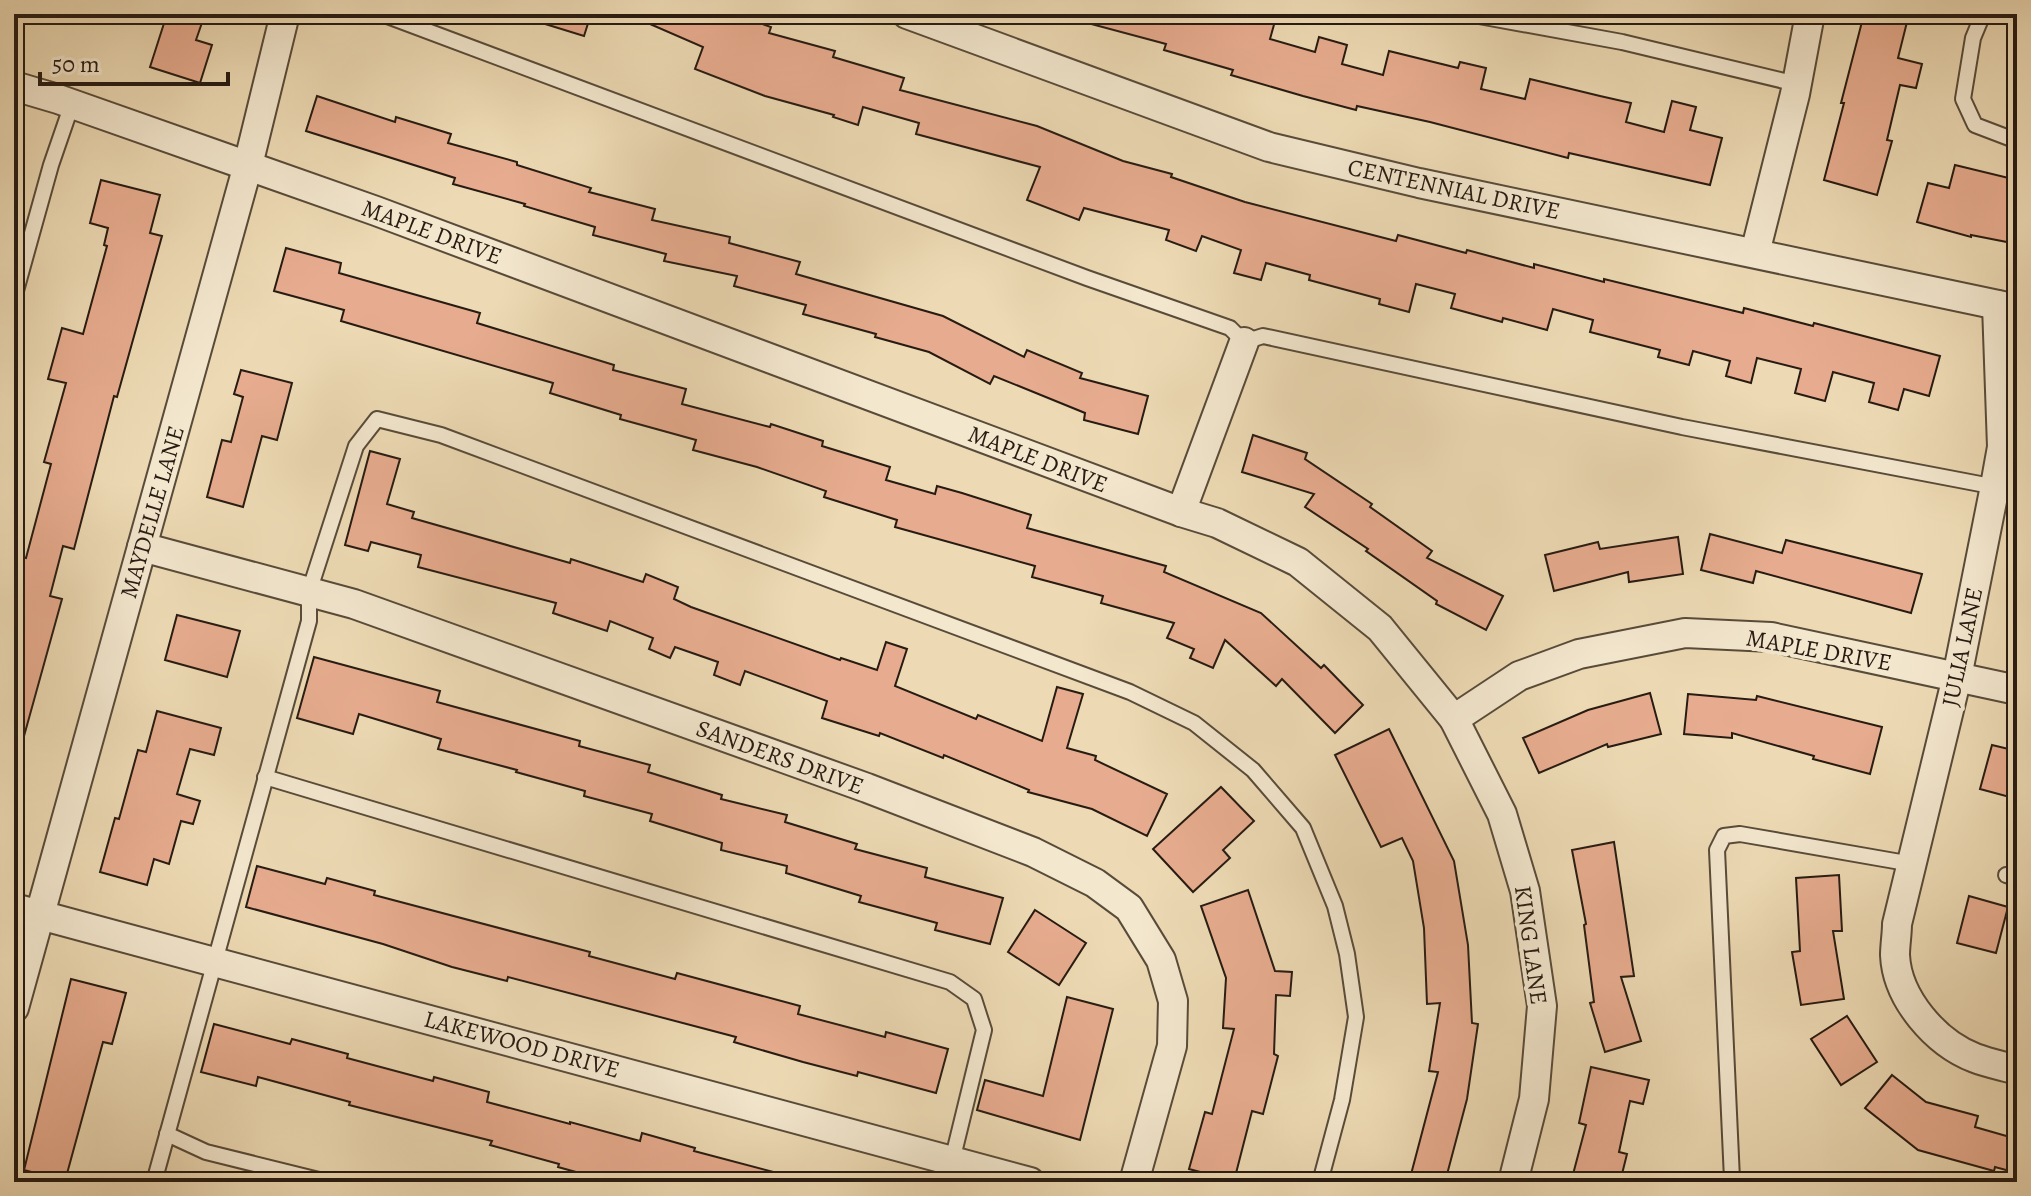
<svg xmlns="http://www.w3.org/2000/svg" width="2031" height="1196" font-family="Alegreya,serif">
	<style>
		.building { fill: #e7ac8f; stroke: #271b12; stroke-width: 2 }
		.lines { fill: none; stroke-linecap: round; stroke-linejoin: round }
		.service-casing { stroke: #584b3a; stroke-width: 18 }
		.minor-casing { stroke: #584b3a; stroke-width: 32 }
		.service { stroke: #f3e7ce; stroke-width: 14 }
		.minor { stroke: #f3e7ce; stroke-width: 28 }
		.labels { text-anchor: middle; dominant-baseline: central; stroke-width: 8; stroke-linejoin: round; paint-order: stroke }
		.street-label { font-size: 24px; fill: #271b12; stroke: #f3e7ce }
	</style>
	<rect width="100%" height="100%" fill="#eddab4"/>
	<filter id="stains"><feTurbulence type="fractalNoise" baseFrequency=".0025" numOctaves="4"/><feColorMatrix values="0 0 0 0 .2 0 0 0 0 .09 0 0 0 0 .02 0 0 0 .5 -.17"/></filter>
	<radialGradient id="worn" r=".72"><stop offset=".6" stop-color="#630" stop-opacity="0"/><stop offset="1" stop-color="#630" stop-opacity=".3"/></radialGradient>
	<g class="building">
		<path d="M167 14H205L196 40 212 45 200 83 150 67Z"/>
		<path d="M530 14H591L584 36 529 19Z"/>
		<path d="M627 14H734L771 27 769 33 835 51 833 57 904 78 900 90 1037 126 1123 161 1172 174 1171 177 1245 202 1396 241 1398 235 1466 253 1467 250 1534 268V264L1604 282V279L1743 313 1744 308 1813 326 1814 323 1940 356 1929 396 1904 389 1898 410 1869 402 1874 383 1833 372 1825 401 1795 393 1801 369 1757 358 1751 383 1726 376 1730 361 1693 351 1689 365 1658 357 1660 350 1590 332 1593 320 1553 309 1547 330 1503 318 1502 322 1451 308 1455 294 1416 284 1409 312 1379 304 1380 299 1309 280 1310 275 1266 263 1261 280 1234 273 1241 250 1202 236 1196 251 1166 240 1169 230 1084 208 1079 220 1027 200 1040 167 916 134 919 123 863 107 858 125 833 117 834 115 765 96 695 69 703 47Z"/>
		<path d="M1080 14H1277L1270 39 1315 52 1319 37 1347 45 1342 64 1383 75 1389 51 1458 68 1460 62 1486 68 1481 89 1525 99 1530 79 1600 96 1631 103 1626 122 1664 132 1672 101 1696 107 1690 130 1722 138 1710 185 1569 153 1568 158 1430 122 1357 106 1356 110 1303 96 1231 75 1233 70 1164 50 1166 44 1080 21Z"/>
		<path d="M1864 14H1909L1898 58 1922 64 1916 88 1900 85 1887 140 1892 141 1877 195 1824 180 1844 103H1841Z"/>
		<path d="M317 96 395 122 396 117 451 134 448 143 517 162V165L591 188 589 192 655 209 652 220 730 237 729 243 800 262 796 274 943 316 1024 357 1027 350 1082 373 1080 378 1148 396 1138 434 1084 420 1085 413 994 376 990 384 929 352 875 337 876 334 803 314 806 305 734 286 737 276 664 261 666 254 593 235 595 227 524 206 525 204 453 184 455 178 306 131Z"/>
		<path d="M1955 165 2017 180V244L1971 235V237L1917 222 1928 183 1949 188Z"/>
		<path d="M101 180 160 195 150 233 162 236 117 397 114 396 74 549 63 546 50 596 62 599 21 747 14 746V574L19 556 26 558 51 464 44 462 66 383 48 379 62 328 83 334 107 246 104 245 108 228 90 223Z"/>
		<path d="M286 248 341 263 339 273 480 313 477 323 614 365 613 370 686 389 682 404 770 427 771 424 823 441 822 446 890 467 886 480 935 494 937 486 962 493 1031 515 1027 528 1166 566 1164 572 1261 613 1321 668 1324 665 1363 705 1335 733 1282 679 1276 686 1225 640 1213 668 1190 658 1194 649 1167 638 1174 623 1101 603 1103 596 1032 577 1035 566 895 527 897 520 824 497 826 491 757 467 693 450 696 440 620 419 621 415 550 393 553 383 341 321 344 310 274 291Z"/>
		<path d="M241 370 292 383 277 440 262 436 243 507 207 497 222 440 231 442 243 397 234 394Z"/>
		<path d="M1253 435 1307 453 1305 459 1372 504 1370 507 1432 551 1427 558 1503 596 1486 630 1436 604 1437 601 1366 551 1368 549 1305 507 1314 494 1242 472Z"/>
		<path d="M370 451 400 459 387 504 414 512 412 518 570 563 571 559 643 582 646 574 678 587 674 599 691 607 840 660 841 658 877 670 886 642 907 649 895 686 976 719 978 715 1042 741 1057 687 1083 694 1067 748 1096 756 1095 760 1167 794 1147 836 1092 809 1028 792 1029 790 944 755 943 758 880 733 879 736 822 718 827 701 745 671 740 685 714 675 718 662 675 647 670 658 649 649 653 638 610 621 607 631 553 613 556 603 418 567 421 555 371 542 368 551 345 545Z"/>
		<path d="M1710 534 1782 553 1786 540 1922 574 1911 613 1756 571 1753 583 1701 570Z"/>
		<path d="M1678 537 1683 574 1629 582 1628 572 1554 591 1545 555 1598 542 1600 549Z"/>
		<path d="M177 615 240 631 227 677 165 660Z"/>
		<path d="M314 657 440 691 437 702 580 741 579 746 650 765 648 772 722 795 721 799 787 815 785 822 857 844 855 849 927 868 925 877 1003 898 990 944 935 930 937 923 859 902 861 896 786 873 787 866 721 850 722 843 650 821 652 814 584 796 585 791 516 772 517 770 438 749 441 739 359 714 353 734 297 718Z"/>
		<path d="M1650 693 1661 734 1608 747 1607 744 1539 773 1523 738 1588 710Z"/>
		<path d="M1688 694 1756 700 1757 696 1882 727 1870 774 1813 759 1814 756 1732 733V738L1684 734Z"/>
		<path d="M157 711 221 728 214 755 190 749 177 794 200 801 193 824 181 821 169 864 154 859 147 885 100 872 115 818 119 819 138 750 146 752Z"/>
		<path d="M1389 729 1454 861 1468 945 1472 1023 1478 1024 1467 1099 1445 1182H1409L1438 1072 1429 1071 1440 1003 1427 1004 1424 928 1413 861 1402 838 1381 847 1335 755Z"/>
		<path d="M1992 745 2017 751V799L1980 789Z"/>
		<path d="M1221 787 1254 821 1223 850 1230 858 1193 892 1153 849Z"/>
		<path d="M1614 842 1634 976 1621 977 1641 1041 1605 1052 1590 1003 1594 1002 1584 925 1586 924 1572 850Z"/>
		<path d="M257 866 325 884 327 878 375 891 374 895 590 952 589 956 675 979 677 973 800 1006 798 1014 885 1037 886 1032 948 1049 936 1093 858 1072 857 1076 803 1062 734 1042 736 1037 508 977 507 981 452 967 383 944 246 907Z"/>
		<path d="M1839 875 1842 931H1833L1844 999 1801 1005 1792 952 1800 951 1796 878Z"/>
		<path d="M1248 890 1275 971 1292 972 1290 996 1276 995 1274 1054 1278 1056 1263 1114 1252 1111 1234 1181 1189 1169 1205 1112 1212 1114 1234 1029 1223 1028 1226 978 1201 906Z"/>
		<path d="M1969 896 2008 907 1996 953 1957 943Z"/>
		<path d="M1035 910 1086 943 1059 985 1008 952Z"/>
		<path d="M71 979 126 993 112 1044 103 1042 65 1181 24 1170Z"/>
		<path d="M1067 997 1113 1009 1080 1140 977 1110 985 1080 1043 1096Z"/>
		<path d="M1847 1016 1877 1062 1841 1085 1811 1039Z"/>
		<path d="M214 1024 290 1044 292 1039 348 1054 347 1058 433 1081 434 1077 489 1092 487 1102 570 1124V1122L640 1141 642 1133 695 1148 694 1151 785 1175 784 1182H638L614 1176 612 1182 558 1167 559 1164 490 1145 492 1141 349 1105 350 1102 258 1077 256 1086 201 1072Z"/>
		<path d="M1591 1067 1649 1080 1643 1104 1630 1101 1619 1152 1627 1154 1620 1182H1571L1586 1125 1579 1123Z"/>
		<path d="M1892 1075 1926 1102 1978 1116 1975 1127 2017 1139V1173L1995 1167 1994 1171 1918 1150 1865 1108Z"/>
	</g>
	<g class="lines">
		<g class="service-casing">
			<g id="service">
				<path d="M382 14 1087 278 1230 328 1244 342 1263 336 1682 427 2017 491"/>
				<path d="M1468 14 1622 42 1797 84"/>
				<path d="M1983 14 1973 38 1963 99 1975 125 2017 141"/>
				<path d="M14 298 51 165 72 104"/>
				<path d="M265 777 950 982 974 999 984 1030 952 1161"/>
				<path d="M2006 875 2017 878"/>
				<path d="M167 1134 206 1152 327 1182"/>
				<path d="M154 1182 309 621V592L356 446 377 419 441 435 1130 692 1194 723 1253 770 1303 828 1335 906 1347 954 1356 1017 1342 1100 1320 1182"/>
				<path d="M1743 1182 1732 1179 1717 850 1724 836 1740 834 1912 864"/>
			</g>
		</g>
		<g class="minor-casing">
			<g id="minor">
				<path d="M907 14 1269 147 1419 183 2017 309"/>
				<path d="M14 86 58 99 376 211 1181 512 1217 523 1298 562 1380 628 1454 719 1502 814 1525 891 1542 1006 1534 1099 1513 1182"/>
				<path d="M1755 253 1795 94 1810 14"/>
				<path d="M1997 305 2002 447 1995 486 1957 677 1897 924C1897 934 1895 945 1895 955 1897 999 1936 1043 1975 1058 1988 1063 2003 1066 2017 1070"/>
				<path d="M1181 512 1244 342"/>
				<path d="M142 547 354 604 867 788 1033 852 1095 883 1129 908 1161 960 1173 1001 1172 1046 1134 1182"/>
				<path d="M1454 719 1519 676 1579 654 1685 633 1771 637 2017 690"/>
				<path d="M14 908 1030 1182"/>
				<path d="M14 1008 248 165 285 14"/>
			</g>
		</g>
		<use href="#service" class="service"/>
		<use href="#minor" class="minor"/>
	</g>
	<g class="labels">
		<g class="street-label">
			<text transform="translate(1454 189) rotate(12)">CENTENNIAL DRIVE</text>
			<text transform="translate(432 232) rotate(20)">MAPLE DRIVE</text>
			<text transform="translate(1038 459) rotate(21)">MAPLE DRIVE</text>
			<text transform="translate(152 512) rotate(-74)">MAYDELLE LANE</text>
			<text transform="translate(1962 647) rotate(-78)">JULIA LANE</text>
			<text transform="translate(1819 650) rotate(10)">MAPLE DRIVE</text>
			<text transform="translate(780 757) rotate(20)">SANDERS DRIVE</text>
			<text transform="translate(1531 945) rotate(82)">KING LANE</text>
			<text transform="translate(522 1044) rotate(15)">LAKEWOOD DRIVE</text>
		</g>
	</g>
	<rect width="2031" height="1196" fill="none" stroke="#eddab4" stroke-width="48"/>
	<rect x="16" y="16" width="1999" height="1164" fill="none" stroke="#271b12" stroke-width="4"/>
	<rect x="24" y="24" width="1983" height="1148" fill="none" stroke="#271b12" stroke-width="2"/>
	<path d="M40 72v12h188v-12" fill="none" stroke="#271b12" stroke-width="4"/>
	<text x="52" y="72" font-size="24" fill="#271b12" stroke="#f3e7ce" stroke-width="6" paint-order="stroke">50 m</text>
	<rect width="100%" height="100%" filter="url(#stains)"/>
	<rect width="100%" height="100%" fill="url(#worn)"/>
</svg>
